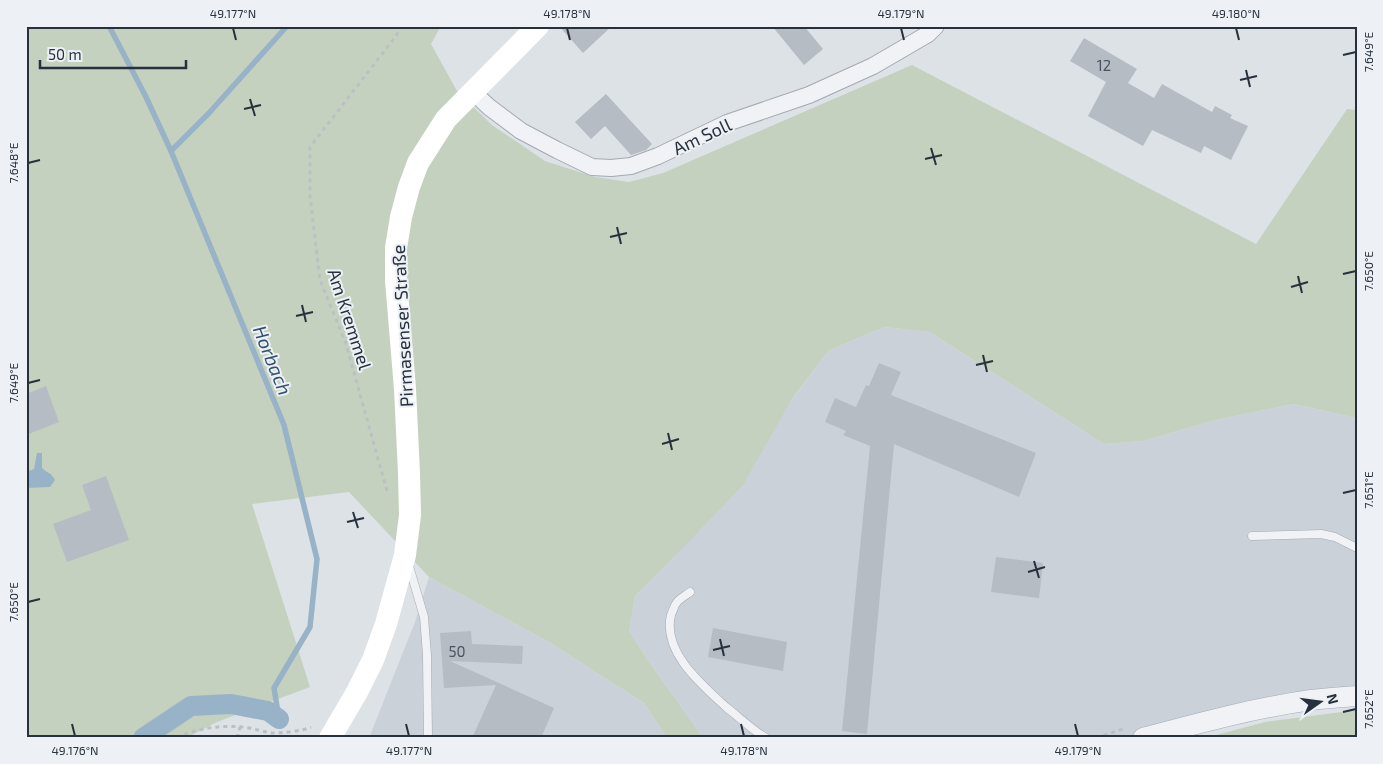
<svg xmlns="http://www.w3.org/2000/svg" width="1383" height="764" font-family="'Exo 2',sans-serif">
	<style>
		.built { fill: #cbd1d9 }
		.green { fill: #c5d1bf }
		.water { fill: #98b3c7 }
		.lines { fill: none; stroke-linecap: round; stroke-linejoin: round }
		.stream { stroke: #98b3c7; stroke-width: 5.5 }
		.canal { stroke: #98b3c7; stroke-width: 20 }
		.building { fill: #b5bcc4 }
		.service-casing { stroke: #a3a9b1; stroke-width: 9 }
		.minor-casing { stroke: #a3a9b1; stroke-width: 18 }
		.tertiary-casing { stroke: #a3a9b1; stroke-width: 21 }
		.path { stroke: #bcc0c5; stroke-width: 3; stroke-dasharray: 4 4; stroke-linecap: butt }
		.service { stroke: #f0f2f5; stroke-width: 8 }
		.minor { stroke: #f0f2f5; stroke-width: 16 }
		.tertiary { stroke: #f0f2f5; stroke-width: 20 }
		.secondary { stroke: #fff; stroke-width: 22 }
		.ticks { fill: none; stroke: #27313d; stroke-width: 2 }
		.labels { text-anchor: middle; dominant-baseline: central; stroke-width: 4; stroke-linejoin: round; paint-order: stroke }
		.number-label { font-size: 15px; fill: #4a545f }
		.street-label { font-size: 18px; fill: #27313d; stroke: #edf1f5 }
		.water-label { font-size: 19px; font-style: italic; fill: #325370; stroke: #edf1f5 }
		.neatline { fill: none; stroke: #27313d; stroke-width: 2 }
		.ticks-label { font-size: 12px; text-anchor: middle; fill: #27313d }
	</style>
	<rect width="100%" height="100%" fill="#dde2e7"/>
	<g class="built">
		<path d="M884 327 930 332 1104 444 1143 441 1215 420 1294 404 1357 418V696L1143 738H705L699 732 647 659 629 631 635 596 678 553 828 351Z"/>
		<path d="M429 577 549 642 644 703 667 738H369L415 622Z"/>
	</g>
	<g class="green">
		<path d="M26 26H441L431 44 457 91 492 125 545 161 595 177 629 182 663 173 912 65 1256 244 1347 109 1357 110V418L1294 404 1215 420 1143 441 1104 444 930 332 884 327 828 351 792 399 743 485 678 553 635 596 629 631 647 659 699 732 705 738H667L644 703 549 642 429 577 349 492 252 504 310 687 217 722 186 738H26Z"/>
		<path d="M1357 710V738H1205L1265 722Z"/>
	</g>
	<path class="water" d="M37 453H42V468C48 474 50 471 55 480L50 487 26 488V472L34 469Z"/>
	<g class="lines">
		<g class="stream">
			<path d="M109 26 146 97 171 151 284 425 317 559 310 627 274 688 279 719"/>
			<path d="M171 151 209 113 287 26"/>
		</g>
		<path class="canal" d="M143 738 191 706 231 704 268 711 279 719"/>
	</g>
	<g class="building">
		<path d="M559 26H612L583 53Z"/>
		<path d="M772 26H804L823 49 804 65Z"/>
		<path d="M1084 38 1137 69 1128 83 1154 98 1162 84 1212 112 1215 106 1232 115 1230 118 1248 126 1231 160 1204 146 1201 153 1152 130 1143 146 1088 116 1106 82 1070 61Z"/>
		<path d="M606 94 652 144 646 150 631 155 605 126 591 139 575 122Z"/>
		<path d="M879 363 901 372 891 395 1036 453 1019 497 894 444 867 734 842 731 870 446 843 435 846 431 825 422 835 398 856 407 866 385 869 386Z"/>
		<path d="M46 386 59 422 26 435V394Z"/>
		<path d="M106 476 129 540 67 562 53 524 91 510 82 485Z"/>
		<path d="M996 557 1043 563 1039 598 991 592Z"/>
		<path d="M713 628 787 642 783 671 708 657Z"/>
		<path d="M471 631 472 644 523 646 522 664 450 661 554 708 541 738H472L496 685 444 688 440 633Z"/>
	</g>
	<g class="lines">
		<g class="service-casing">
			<g id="service">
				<path d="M1252 536 1321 534 1335 537 1357 548"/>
				<path d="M409 566 424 617 427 655 428 738"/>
				<path d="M690 592C686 595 681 598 678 601 674 605 673 611 671 615 662 652 702 685 726 707 739 717 751 729 766 738"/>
			</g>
		</g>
		<g class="minor-casing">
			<path id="minor" d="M472 91 489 107 521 131 557 150 592 167 611 168 631 166 658 156 727 123 809 95 873 66 928 34 936 26"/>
		</g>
		<g class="tertiary-casing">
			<path id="tertiary" d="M1143 738C1199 723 1254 708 1311 700 1326 698 1342 697 1357 696"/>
		</g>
		<g class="path">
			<path d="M387 491 346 344 320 280 310 196V147L396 36 401 26"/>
			<path d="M26 735 29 738"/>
			<path d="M177 738C196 728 221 725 242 727 253 728 263 732 273 733 282 733 304 731 311 727"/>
			<path d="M237 738 240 727"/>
			<path d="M1096 738 1126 728"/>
		</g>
		<use href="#service" class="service"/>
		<use href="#minor" class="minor"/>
		<use href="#tertiary" class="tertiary"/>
		<path class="secondary" d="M330 738 357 692 373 660 386 624 405 555 410 515 409 473 405 389 396 280V248L401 217 409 187 418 163 446 119 538 26"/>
	</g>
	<path class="ticks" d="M233 28 236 40M567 28 570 40M901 28 904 40M1236 28 1239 40M1343 55 1356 52M1246 70 1250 87M1240 80 1257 76M250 99 255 116M244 109 261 105M931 148 936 165M925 159 942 155M28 163 40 160M617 227 621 244M610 237 627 233M1343 274 1356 271M1298 276 1302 293M1291 287 1308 282M302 305 306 322M296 316 313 312M983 355 987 372M976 365 993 361M28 383 40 380M668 433 672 450M662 444 679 439M1343 493 1356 490M353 512 358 528M347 522 364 518M1034 561 1039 578M1028 572 1045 567M28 602 40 599M720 639 724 656M713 650 730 646M1343 712 1356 709M72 724 75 736M406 724 409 736M741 724 744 736M1075 724 1078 736"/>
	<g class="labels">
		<g class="number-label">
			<text x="1104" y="65">12</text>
			<text x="457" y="651">50</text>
		</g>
		<g class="street-label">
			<text transform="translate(702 136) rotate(-25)">Am Soll</text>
			<text transform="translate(350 319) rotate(72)">Am Kremmel</text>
			<text transform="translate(402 326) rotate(-93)">Pirmasenser Straße</text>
		</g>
		<g class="water-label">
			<text transform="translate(273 360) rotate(68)">Horbach</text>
		</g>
	</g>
	<rect width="1383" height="764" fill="none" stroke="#edf1f5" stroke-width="55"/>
	<g transform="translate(1320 702) rotate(76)" stroke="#edf1f5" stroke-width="4" paint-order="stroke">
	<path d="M0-4L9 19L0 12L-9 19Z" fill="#27313d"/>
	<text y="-8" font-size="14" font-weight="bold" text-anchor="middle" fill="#27313d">N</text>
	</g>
	<path d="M40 60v8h146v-8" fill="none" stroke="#27313d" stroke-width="2.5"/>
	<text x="48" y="60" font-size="15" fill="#27313d" stroke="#edf1f5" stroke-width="4" paint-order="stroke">50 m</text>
	<rect x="28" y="28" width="1328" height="708" class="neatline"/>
	<g class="ticks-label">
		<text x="233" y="18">49.177°N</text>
		<text x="567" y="18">49.178°N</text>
		<text x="901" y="18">49.179°N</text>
		<text x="1236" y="18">49.180°N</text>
		<text transform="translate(1369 52) rotate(-90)" y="4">7.649°E</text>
		<text transform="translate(14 163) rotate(-90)" y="4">7.648°E</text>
		<text transform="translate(1369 271) rotate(-90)" y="4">7.650°E</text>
		<text transform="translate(14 383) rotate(-90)" y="4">7.649°E</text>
		<text transform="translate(1369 490) rotate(-90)" y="4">7.651°E</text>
		<text transform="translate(14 602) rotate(-90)" y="4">7.650°E</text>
		<text transform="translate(1369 709) rotate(-90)" y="4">7.652°E</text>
		<text x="75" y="755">49.176°N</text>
		<text x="409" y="755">49.177°N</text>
		<text x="744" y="755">49.178°N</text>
		<text x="1078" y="755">49.179°N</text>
	</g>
</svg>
